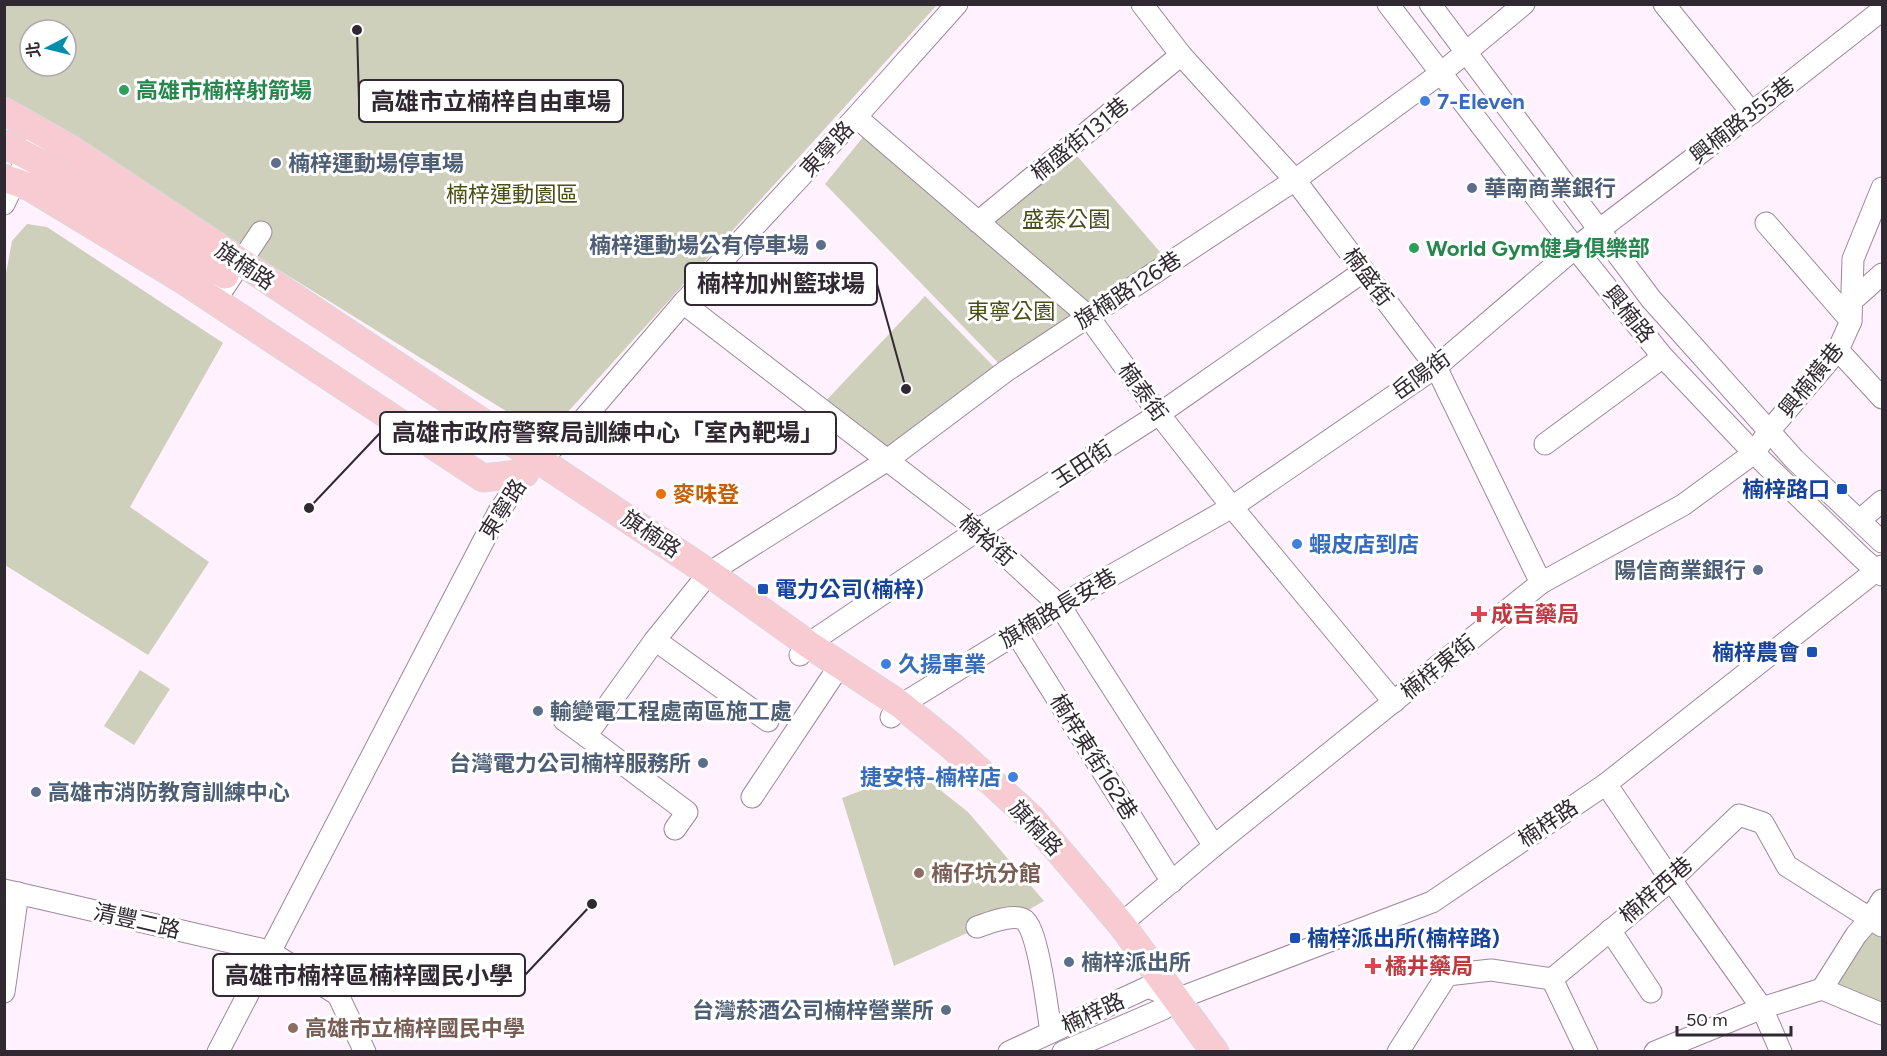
<svg xmlns="http://www.w3.org/2000/svg" width="1887" height="1056" font-family="Figtree,'Noto Sans TC',sans-serif">
	<style>
		.green { fill: #ced0bb; fill-rule: evenodd }
		.lines { fill: none; stroke-linecap: round; stroke-linejoin: round }
		.minor-casing { stroke: #9d889c; stroke-width: 23 }
		.major-casing { stroke: #dad8da; stroke-width: 29 }
		.minor { stroke: #fff; stroke-width: 21 }
		.major { stroke: #f8cbd3; stroke-width: 27 }
		.leisure-dot { fill: #2e9e5b; stroke: #fff; stroke-width: 2 }
		.shop-dot { fill: #3f7fe0; stroke: #fff; stroke-width: 2 }
		.service-dot { fill: #5c6f8a; stroke: #fff; stroke-width: 2 }
		.transit-dot { fill: #1a4fb4; stroke: #fff; stroke-width: 2 }
		.food-dot { fill: #e8710a; stroke: #fff; stroke-width: 2 }
		.health-dot { fill: #e0444e; stroke: #fff; stroke-width: 2 }
		.education-dot { fill: #8d6e63; stroke: #fff; stroke-width: 2 }
		.labels { text-anchor: middle; dominant-baseline: central; stroke-width: 6; stroke-linejoin: round; paint-order: stroke }
		.leisure-label { font-size: 22px; font-weight: bold; fill: #27864d; stroke: #fff; text-anchor: start }
		.shop-label { font-size: 22px; font-weight: bold; fill: #366cbe; stroke: #fff; text-anchor: start }
		.street-label { font-size: 22px; fill: #312931; stroke: #fff }
		.service-label { font-size: 22px; font-weight: bold; fill: #4e5e75; stroke: #fff; text-anchor: start }
		.park-label { font-size: 22px; fill: #4b4d17; stroke: #fff }
		.transit-label { font-size: 22px; font-weight: bold; fill: #164399; stroke: #fff; text-anchor: end }
		.food-label { font-size: 22px; font-weight: bold; fill: #c56008; stroke: #fff; text-anchor: start }
		.health-label { font-size: 22px; font-weight: bold; fill: #be3a42; stroke: #fff; text-anchor: start }
		.education-label { font-size: 22px; font-weight: bold; fill: #785e54; stroke: #fff; text-anchor: start }
		.leader { fill: none; stroke: #312931; stroke-width: 2 }
		.callout-dot { fill: #312931; stroke: #fff; stroke-width: 2 }
		.callout { fill: #fff; stroke: #312931; stroke-width: 2 }
		.callout-label { font-size: 24px; text-anchor: middle; font-weight: bold; fill: #312931 }
	</style>
	<rect width="100%" height="100%" fill="#fff1fe"/>
	<g class="green">
		<path d="M4 5H937L566 414 546 429H535L5 100ZM30 30H66V66H30Z"/>
		<path d="M868 131 1088 316 1006 371 825 184Z"/>
		<path d="M1072 150 1167 260 1091 309 989 218Z"/>
		<path d="M27 224 47 227 223 343 130 507 209 562 148 655 5 565V279L12 241Z"/>
		<path d="M925 296 998 371 886 455 821 406Z"/>
		<path d="M140 670 170 689 134 745 104 726Z"/>
		<path d="M915 770 968 812 1044 901 1008 922 965 934 894 966 842 798Z"/>
		<path d="M1870 925 1882 932V1009L1829 985Z"/>
	</g>
	<g class="lines">
		<g class="minor-casing">
			<g id="minor">
				<path d="M1142 4 1181 55 1295 180 1436 367 1541 583"/>
				<path d="M1388 4 1575 248 1663 357 1754 453 1862 558 1882 575"/>
				<path d="M1430 4 1651 299 1794 459 1882 542"/>
				<path d="M1664 4 1752 113"/>
				<path d="M856 117 1088 316 1159 414 1232 507 1394 702"/>
				<path d="M4 204 15 181 36 144"/>
				<path d="M978 222 1181 55"/>
				<path d="M1766 223 1851 321"/>
				<path d="M1853 300 1882 274"/>
				<path d="M215 301 261 232"/>
				<path d="M683 303 978 530 1060 606 1214 846"/>
				<path d="M1838 350 1882 398"/>
				<path d="M1545 444 1663 357"/>
				<path d="M1860 520 1882 501"/>
				<path d="M1016 633 1172 882"/>
				<path d="M655 640 768 721"/>
				<path d="M800 655 808 644 978 530 1159 414 1364 271"/>
				<path d="M891 717 901 705 1093 586 1232 507 1436 367 1575 248 1703 151 1882 10"/>
				<path d="M564 720 586 736"/>
				<path d="M1606 784 1671 880 1762 1008 1781 1052"/>
				<path d="M752 797 832 677"/>
				<path d="M675 829 687 812 586 736 655 640 709 573 886 461 1006 371 1295 180 1441 73 1524 4"/>
				<path d="M4 890 269 951 338 995 365 1052"/>
				<path d="M1121 924 1214 846 1541 583 1683 505 1754 453 1769 431 1838 350 1851 321 1853 259 1882 188"/>
				<path d="M977 927C989 923 1010 914 1023 919 1038 925 1048 1014 1051 1032"/>
				<path d="M1610 930 1651 992"/>
				<path d="M1552 979 1587 1052"/>
				<path d="M1822 989 1856 935 1870 919 1882 900"/>
				<path d="M4 992 18 893"/>
				<path d="M218 1052 498 513 525 473 581 422 683 303 856 117 957 4"/>
				<path d="M1009 1052 1148 987 1177 999"/>
				<path d="M1063 1052 1163 1009 1177 999 1432 902 1606 784 1882 566"/>
				<path d="M1398 1052 1447 975 1491 970 1552 979 1671 880 1739 815 1763 823 1787 866 1882 926"/>
				<path d="M1655 1052 1762 1008 1822 989 1882 1014"/>
			</g>
		</g>
		<g class="major-casing">
			<g id="major">
				<path d="M4 111 71 149 709 573 808 644 901 705 953 747 1031 818 1121 924 1215 1052"/>
				<path d="M4 144 43 164 225 275"/>
				<path d="M4 178 30 187 180 278 483 478 525 473"/>
			</g>
		</g>
		<use href="#minor" class="minor"/>
		<use href="#major" class="major"/>
	</g>
	<g class="leisure-dot">
		<circle cx="124" cy="90" r="6"/>
		<circle cx="1414" cy="248" r="6"/>
	</g>
	<g class="shop-dot">
		<circle cx="1425" cy="101" r="6"/>
		<circle cx="1297" cy="544" r="6"/>
		<circle cx="886" cy="664" r="6"/>
		<circle cx="1013" cy="777" r="6"/>
	</g>
	<g class="service-dot">
		<circle cx="276" cy="163" r="6"/>
		<circle cx="1472" cy="188" r="6"/>
		<circle cx="821" cy="245" r="6"/>
		<circle cx="1758" cy="570" r="6"/>
		<circle cx="538" cy="711" r="6"/>
		<circle cx="703" cy="763" r="6"/>
		<circle cx="36" cy="792" r="6"/>
		<circle cx="1069" cy="962" r="6"/>
		<circle cx="946" cy="1010" r="6"/>
	</g>
	<g class="transit-dot">
		<rect x="1836" y="483" width="12" height="12" rx="3"/>
		<rect x="757" y="583" width="12" height="12" rx="3"/>
		<rect x="1806" y="646" width="12" height="12" rx="3"/>
		<rect x="1289" y="932" width="12" height="12" rx="3"/>
	</g>
	<circle class="food-dot" cx="661" cy="494" r="6"/>
	<g class="health-dot">
		<path d="M1476 605h6v6h6v6h-6v6h-6v-6h-6v-6h6z"/>
		<path d="M1370 957h6v6h6v6h-6v6h-6v-6h-6v-6h6z"/>
	</g>
	<g class="education-dot">
		<circle cx="919" cy="873" r="6"/>
		<circle cx="293" cy="1028" r="6"/>
	</g>
	<g class="labels">
		<g class="leisure-label">
			<text x="136" y="90">高雄市楠梓射箭場</text>
			<text x="1426" y="248">World Gym健身俱樂部</text>
		</g>
		<g class="shop-label">
			<text x="1437" y="101">7-Eleven</text>
			<text x="1309" y="544">蝦皮店到店</text>
			<text x="898" y="664">久揚車業</text>
			<text x="1001" y="777" text-anchor="end">捷安特-楠梓店</text>
		</g>
		<g class="street-label">
			<text transform="translate(1742 120) rotate(-38)">興楠路355巷</text>
			<text transform="translate(1080 139) rotate(-39)">楠盛街131巷</text>
			<text transform="translate(827 149) rotate(-47)">東寧路</text>
			<text transform="translate(245 266) rotate(34)">旗楠路</text>
			<text transform="translate(1368 277) rotate(53)">楠盛街</text>
			<text transform="translate(1128 290) rotate(-33)">旗楠路126巷</text>
			<text transform="translate(1629 314) rotate(51)">興楠路</text>
			<text transform="translate(1421 375) rotate(-36)">岳陽街</text>
			<text transform="translate(1811 380) rotate(-51)">興楠橫巷</text>
			<text transform="translate(1143 392) rotate(54)">楠泰街</text>
			<text transform="translate(1082 464) rotate(-33)">玉田街</text>
			<text transform="translate(503 509) rotate(-58)">東寧路</text>
			<text transform="translate(651 534) rotate(34)">旗楠路</text>
			<text transform="translate(987 540) rotate(41)">楠裕街</text>
			<text transform="translate(1058 608) rotate(-31)">旗楠路長安巷</text>
			<text transform="translate(1438 667) rotate(-39)">楠梓東街</text>
			<text transform="translate(1094 757) rotate(58)">楠梓東街162巷</text>
			<text transform="translate(1548 823) rotate(-34)">楠梓路</text>
			<text transform="translate(1036 828) rotate(47)">旗楠路</text>
			<text transform="translate(1656 890) rotate(-41)">楠梓西巷</text>
			<text transform="translate(137 921) rotate(13)">清豐二路</text>
			<text transform="translate(1093 1013) rotate(-25)">楠梓路</text>
		</g>
		<g class="service-label">
			<text x="288" y="163">楠梓運動場停車場</text>
			<text x="1484" y="188">華南商業銀行</text>
			<text x="809" y="245" text-anchor="end">楠梓運動場公有停車場</text>
			<text x="1746" y="570" text-anchor="end">陽信商業銀行</text>
			<text x="550" y="711">輸變電工程處南區施工處</text>
			<text x="691" y="763" text-anchor="end">台灣電力公司楠梓服務所</text>
			<text x="48" y="792">高雄市消防教育訓練中心</text>
			<text x="1081" y="962">楠梓派出所</text>
			<text x="934" y="1010" text-anchor="end">台灣菸酒公司楠梓營業所</text>
		</g>
		<g class="park-label">
			<text x="512" y="194">楠梓運動園區</text>
			<text x="1066" y="219">盛泰公園</text>
			<text x="1011" y="311">東寧公園</text>
		</g>
		<g class="transit-label">
			<text x="1830" y="489">楠梓路口</text>
			<text x="775" y="589" text-anchor="start">電力公司(楠梓)</text>
			<text x="1800" y="652">楠梓農會</text>
			<text x="1307" y="938" text-anchor="start">楠梓派出所(楠梓路)</text>
		</g>
		<g class="food-label">
			<text x="673" y="494">麥味登</text>
		</g>
		<g class="health-label">
			<text x="1491" y="614">成吉藥局</text>
			<text x="1385" y="966">橘井藥局</text>
		</g>
		<g class="education-label">
			<text x="931" y="873">楠仔坑分館</text>
			<text x="305" y="1028">高雄市立楠梓國民中學</text>
		</g>
	</g>
	<path class="leader" d="M357 30L359 101M906 389L877 284M309 508L380 433M592 904L525 975"/>
	<g class="callout-dot">
		<circle cx="357" cy="30" r="6"/>
		<circle cx="906" cy="389" r="6"/>
		<circle cx="309" cy="508" r="6"/>
		<circle cx="592" cy="904" r="6"/>
	</g>
	<g class="callout">
		<rect x="359" y="80" width="264" height="42" rx="6"/>
		<rect x="685" y="263" width="192" height="42" rx="6"/>
		<rect x="380" y="412" width="456" height="42" rx="6"/>
		<rect x="213" y="954" width="312" height="42" rx="6"/>
	</g>
	<g class="callout-label">
		<text x="491" y="110">高雄市立楠梓自由車場</text>
		<text x="781" y="292">楠梓加州籃球場</text>
		<text x="608" y="441">高雄市政府警察局訓練中心「室內靶場」</text>
		<text x="369" y="984">高雄市楠梓區楠梓國民小學</text>
	</g>
	<rect width="1887" height="1056" fill="none" stroke="#312931" stroke-width="12"/>
	<g transform="translate(48 48) rotate(263)"><circle r="28" fill="#ffffff" stroke="#ada9ad" stroke-width="1.5"/>
	<path d="M0-4.5L10 22L0 15L-10 22Z" fill="#078dac"/>
	<text y="-9" font-size="16" font-weight="bold" text-anchor="middle" fill="#312931">北</text>
	</g>
	<path d="M1677 1026v9h114v-9" fill="none" stroke="#312931" stroke-width="3"/>
	<text x="1686" y="1026" font-size="18" fill="#312931" stroke="#ffffff" stroke-width="4.5" paint-order="stroke">50 m</text>
</svg>
